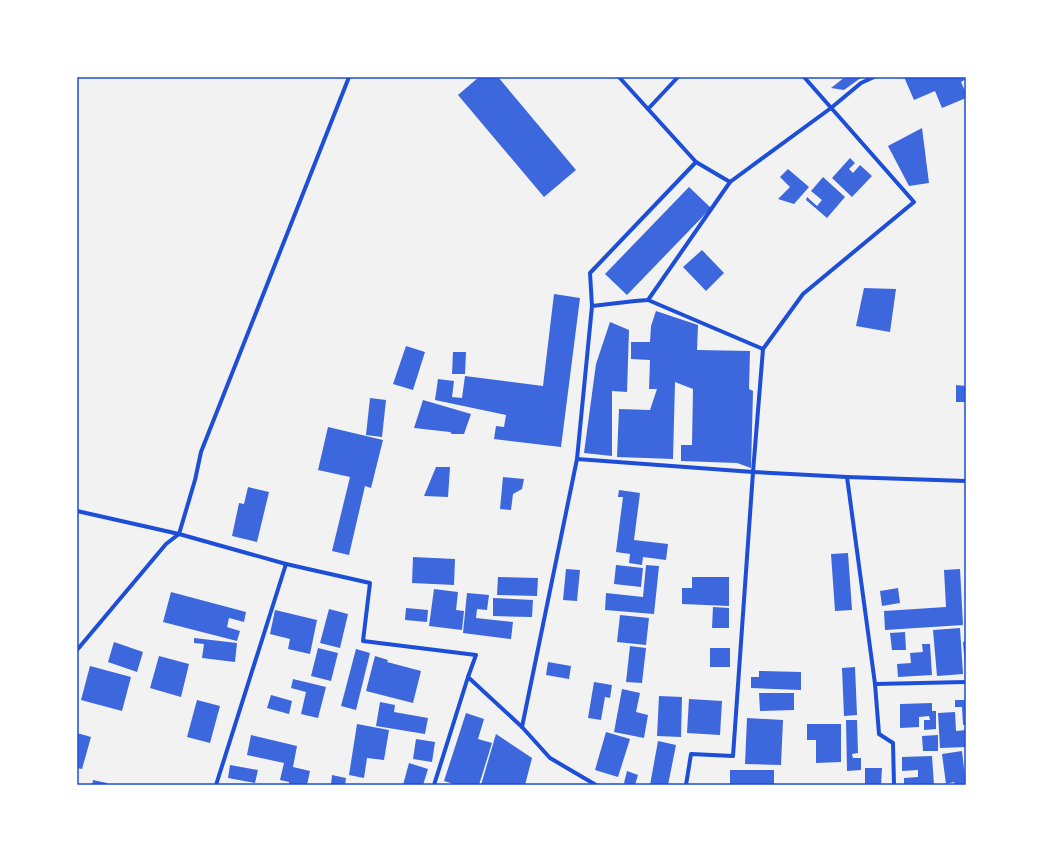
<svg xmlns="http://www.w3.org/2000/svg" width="1043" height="862" font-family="Rubik,sans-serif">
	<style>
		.building { fill: #3d67dc }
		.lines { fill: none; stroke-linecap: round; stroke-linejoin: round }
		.minor { stroke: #1d4ed8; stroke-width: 4 }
		.neatline { fill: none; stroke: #1d4ed8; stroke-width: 1.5 }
	</style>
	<rect width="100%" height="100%" fill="#f2f2f2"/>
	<g class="building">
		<path d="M479 77H498L576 170 544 197 458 95Z"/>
		<path d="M845 77H862L844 90 831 88Z"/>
		<path d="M904 77H966V79L961 82 966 93V98L942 108 935 91 914 100Z"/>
		<path d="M922 128 929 183 909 186 888 146Z"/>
		<path d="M850 158 855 163 849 169 853 173 860 165 872 176 852 197 832 178Z"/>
		<path d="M788 169 809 187 794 204 778 199 790 187 780 177Z"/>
		<path d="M823 177 845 197 827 218 806 200 807 197 817 206 822 200 811 191Z"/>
		<path d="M689 187 711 208 627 295 605 274Z"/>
		<path d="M702 250 724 273 706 291 683 267Z"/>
		<path d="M864 288 896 289 890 332 856 326Z"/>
		<path d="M554 294 580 298 561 447 494 439 496 426 504 427 506 415 435 400 438 379 454 381 452 397 462 398 465 376 543 386Z"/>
		<path d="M656 311 698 325 697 350 750 351 749 389 753 391 751 468 737 463 681 461V445H692L693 389 675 382 673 459 617 457 619 409 650 410 657 389H649L650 360 631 359V342H650L651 326Z"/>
		<path d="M610 322 629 330 627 392 612 391V456L584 453 596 364Z"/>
		<path d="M406 346 425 352 413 390 393 384Z"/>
		<path d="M453 352H466L465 374H452Z"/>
		<path d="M956 385 966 386V402H956Z"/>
		<path d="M370 398 386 400 382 437 366 435Z"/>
		<path d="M423 400 471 414 464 434H452L450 432 414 428Z"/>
		<path d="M328 427 383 440 371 488 365 486 349 555 332 551 350 477 318 470Z"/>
		<path d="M436 467H450L448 497 424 496Z"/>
		<path d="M503 477 524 479 522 489 513 494 511 510 500 509Z"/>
		<path d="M248 487 269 492 257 542 232 536 239 503 244 504Z"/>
		<path d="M619 490 640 493 634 540 668 544 666 560 643 557 642 565 629 563 630 554 616 552 623 497H618Z"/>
		<path d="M848 553 852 610 835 611 831 554Z"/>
		<path d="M413 557 455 559 454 585 412 583Z"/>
		<path d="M616 565 643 568 641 587 614 584Z"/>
		<path d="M646 565 659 566 654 614 605 610 606 593 643 597Z"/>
		<path d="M566 569 580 570 577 601 563 600Z"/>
		<path d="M960 569 963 625 885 630 884 611 946 607 944 570Z"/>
		<path d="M498 577 538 578 537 596 497 595Z"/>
		<path d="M692 577H729V606L682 604V588H692Z"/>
		<path d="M898 588 900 603 882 606 880 591Z"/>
		<path d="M434 589 458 592 456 610 464 611 462 630 429 626Z"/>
		<path d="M171 592 246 612 244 622 229 618 227 627 240 631 237 641 163 622Z"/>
		<path d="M467 593 489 595 487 610 477 609 476 618 513 622 511 639 463 633Z"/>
		<path d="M493 598 533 600 532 617 493 616Z"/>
		<path d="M713 607 729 608V628H712Z"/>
		<path d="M406 608 428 610 427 622 405 620Z"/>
		<path d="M329 609 348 614 340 648 320 643Z"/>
		<path d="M275 610 317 620 310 654 288 649 290 639 270 634Z"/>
		<path d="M620 615 649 618 646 645 617 642Z"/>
		<path d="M960 628 963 674 937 676 933 630Z"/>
		<path d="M905 632 906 650H892L890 633Z"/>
		<path d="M194 638 237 643 235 662 202 658 204 644 194 643Z"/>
		<path d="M966 641V666H965L963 642Z"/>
		<path d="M114 642 143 652 137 672 108 662Z"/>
		<path d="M922 644H930L932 675 898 677 897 664 911 663 910 653 923 652Z"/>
		<path d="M630 646 646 648 642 683 626 682Z"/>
		<path d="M318 648 338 653 331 681 311 676Z"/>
		<rect x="710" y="648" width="20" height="19"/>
		<path d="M356 649 370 653 356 710 341 706Z"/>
		<path d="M159 656 189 664 181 697 150 688Z"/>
		<path d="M375 656 388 660 387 662 421 671 413 703 366 691Z"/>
		<path d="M548 662 571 666 569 679 546 675Z"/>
		<path d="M90 666 131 677 122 711 81 700Z"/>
		<path d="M855 667 857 715 844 716 842 668Z"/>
		<path d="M759 671 801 672V690L751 688V677H759Z"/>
		<path d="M293 679 326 687 318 718 301 714 306 692 291 688Z"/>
		<path d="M594 682 612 685 610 698 605 697 601 720 588 718Z"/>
		<path d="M622 689 640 693 636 712 648 715 644 738 614 732Z"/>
		<path d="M759 693H794V710L760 711Z"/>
		<path d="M271 695 292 701 289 714 267 708Z"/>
		<path d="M659 696 682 697 681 737 657 736Z"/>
		<path d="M689 699 722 701 720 735 687 733Z"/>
		<path d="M197 700 220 706 210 743 187 737Z"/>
		<path d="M955 700H966V725H963L962 707H955Z"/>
		<path d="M380 702 395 705 394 712 428 718 425 734 376 726Z"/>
		<path d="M932 703V711H936V729L924 730V720H930L929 716 919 717V727L900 728V704Z"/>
		<path d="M955 712 956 731 966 730V747L940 748 938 713Z"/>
		<path d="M466 713 484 719 478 739 492 743 479 785H457L444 781Z"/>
		<path d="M747 718 783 720 781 765 745 764Z"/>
		<path d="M846 720H857L858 753 852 754 853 758H861V770L847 771Z"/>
		<path d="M357 724 389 730 384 760 367 758 364 778 349 775Z"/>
		<path d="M807 724H841V762L816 763V740H807Z"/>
		<path d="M606 732 630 739 618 777 595 770Z"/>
		<path d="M77 733 91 737 82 769 77 768Z"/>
		<path d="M496 734 532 758 525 785H481Z"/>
		<path d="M251 735 297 746 293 767 310 771 307 785H289V782L280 780 284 763 247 755Z"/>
		<path d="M938 735V751H923L922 736Z"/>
		<path d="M416 739 435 742 432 762 413 759Z"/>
		<path d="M658 741 676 745 668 785H650Z"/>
		<path d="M962 751 966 785H955L954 782 946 784 942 754Z"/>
		<path d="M932 756 934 785H904V778L918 777V770L902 771V757Z"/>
		<path d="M409 763 428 769 423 785H403Z"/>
		<path d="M230 765 258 770 255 783 228 778Z"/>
		<path d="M865 768H882L881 785H865Z"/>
		<rect x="730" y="770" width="44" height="15"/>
		<path d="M627 771 638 775 635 785H629L624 783Z"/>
		<path d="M332 775 346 778 345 785H331Z"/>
		<path d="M93 780 107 783V785H92Z"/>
	</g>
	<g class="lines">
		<g class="minor">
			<path d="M349 77 201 452 195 480 179 534 286 564 370 583 363 641 476 655 468 677 522 727 550 758 596 785"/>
			<path d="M619 77 696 162 730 182"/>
			<path d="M648 109 678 77"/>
			<path d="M648 300 763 349 753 472 733 756 691 754 686 785"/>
			<path d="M592 306 590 273 696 162"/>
			<path d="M763 349 803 294 914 202 804 77"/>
			<path d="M577 459 753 472 847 477 966 481"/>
			<path d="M847 477 875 684 879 734 893 743 894 785"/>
			<path d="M77 511 179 534"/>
			<path d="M77 650 166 544 179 534"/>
			<path d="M875 684 966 682"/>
			<path d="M522 727 577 459 592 306 635 301 648 300 730 182 831 108 861 83 874 77"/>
			<path d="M216 785 286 564"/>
			<path d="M434 785 468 677"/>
		</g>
	</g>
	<rect width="1043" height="862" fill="none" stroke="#ffffff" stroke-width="156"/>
	<rect x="78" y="78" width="887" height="706" class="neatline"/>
</svg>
